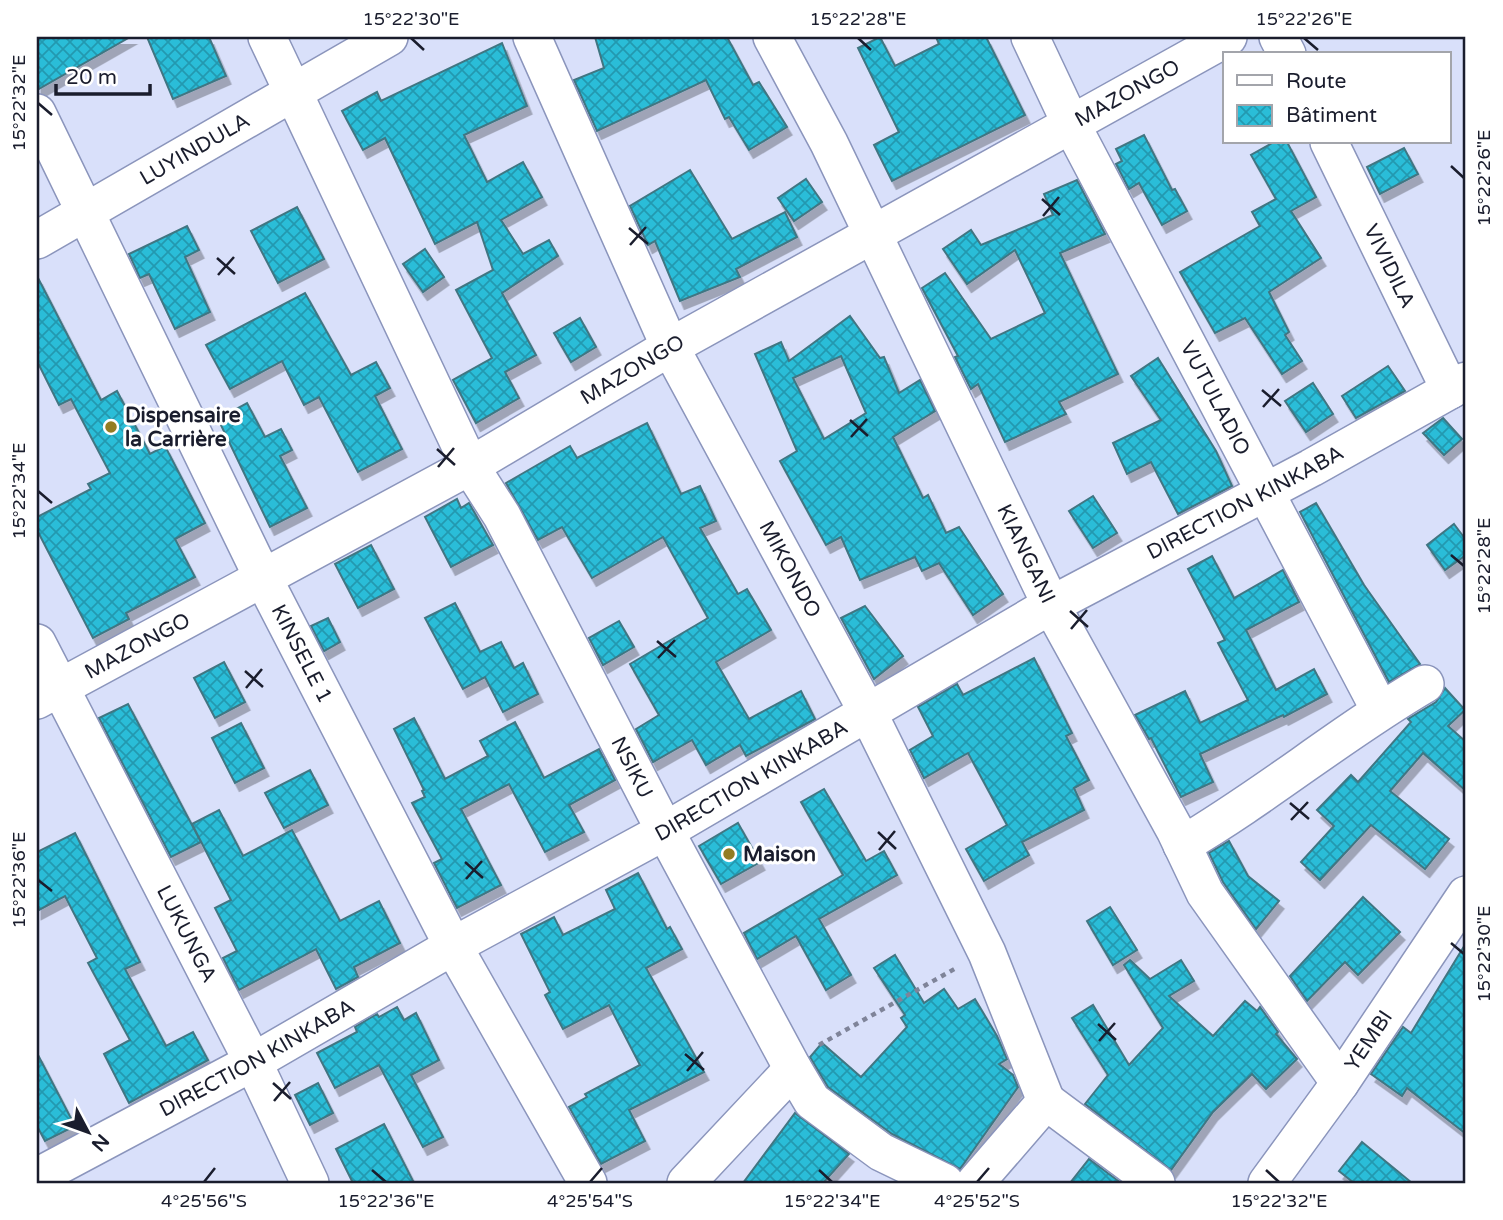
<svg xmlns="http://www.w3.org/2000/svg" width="1503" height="1220" font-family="'Varela Round',sans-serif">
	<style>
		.building { fill: url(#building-cross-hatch); stroke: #417682; stroke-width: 2; fill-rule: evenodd; filter: url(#shadow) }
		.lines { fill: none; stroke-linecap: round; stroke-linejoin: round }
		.minor-casing { stroke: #8b95bc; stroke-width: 40 }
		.path { stroke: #7f8499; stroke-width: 4.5; stroke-dasharray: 5 5; stroke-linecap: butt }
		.minor { stroke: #fff; stroke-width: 37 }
		.ticks { fill: none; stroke: #1a1d2d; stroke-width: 2.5 }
		.poi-dot { fill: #937c23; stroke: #fff; stroke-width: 2.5 }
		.labels { text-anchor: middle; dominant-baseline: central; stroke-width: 6; stroke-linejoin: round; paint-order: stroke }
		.street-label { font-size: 21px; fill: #1a1d2d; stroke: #fff }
		.poi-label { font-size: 21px; font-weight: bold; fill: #1a1d2d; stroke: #fff; text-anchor: start }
		.neatline { fill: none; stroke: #1a1d2d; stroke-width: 2.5 }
		.ticks-label { font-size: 18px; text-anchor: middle; fill: #1a1d2d }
	</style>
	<defs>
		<pattern id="building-cross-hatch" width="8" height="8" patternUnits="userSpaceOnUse" patternTransform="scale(1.75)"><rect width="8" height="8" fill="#2abdd8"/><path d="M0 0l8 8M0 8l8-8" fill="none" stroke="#2399b0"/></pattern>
		<filter id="shadow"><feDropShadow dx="4.5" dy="8" stdDeviation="0" flood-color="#0004"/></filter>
	</defs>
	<rect width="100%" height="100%" fill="#d9e0fa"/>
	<g class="building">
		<path d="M37 37H130L37 90Z"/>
		<path d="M147 37H209L226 76 173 99Z"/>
		<path d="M595 37H727L753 85 759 82 787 127 749 150 729 117 725 119 706 80 597 131 574 80 604 68Z"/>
		<path d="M880 37 895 66 939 44 936 37H986L1025 115 892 181 874 145 899 132 858 48Z"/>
		<path d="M502 43 527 106 464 135 487 182 523 162 542 197 501 220 523 254 549 240 558 256 502 293 536 355 505 372 519 398 476 423 453 380 492 358 456 290 493 270 477 222 435 244 385 138 363 150 342 111 377 92 381 101Z"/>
		<path d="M1144 135 1172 190 1175 189 1187 211 1162 225 1139 183 1129 189 1116 164 1122 161 1116 149Z"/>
		<path d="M1274 142H1287L1316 197 1291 211 1321 258 1269 292 1289 332 1285 335 1302 361 1282 374 1245 318 1215 333 1180 272 1260 226 1252 212 1276 199 1251 155Z"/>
		<path d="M1404 148 1418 174 1380 194 1367 167Z"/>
		<path d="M690 170 732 239 785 212 797 237 736 269 740 277 680 301 655 241 648 245 630 206Z"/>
		<path d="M806 179 822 202 794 221 778 198Z"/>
		<path d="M1077 180 1105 234 1060 253 1118 374 1059 402 1066 414 1005 442 978 384 971 389 955 357 958 356 922 288 945 273 991 339 1045 313 1015 250 967 284 943 249 971 230 981 245 1053 215 1044 194Z"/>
		<path d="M297 207 324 259 278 283 251 231Z"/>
		<path d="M187 226 199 250 185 257 210 312 175 329 149 274 140 278 129 254Z"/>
		<path d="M425 249 444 277 423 292 403 264Z"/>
		<path d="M37 276 101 400 117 391 150 454 165 446 205 523 175 539 195 577 126 613 129 619 93 638 37 530V517L91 489 88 484 110 473 71 399 59 405 37 361Z"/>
		<path d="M305 293 351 375 376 362 390 388 375 396 402 449 358 472 319 397 304 405 282 361 230 389 206 345Z"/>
		<path d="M850 316 880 358 884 357 899 393 920 380 935 411 893 437 923 498 928 495 946 533 959 527 1003 594 973 615 939 563 922 571 915 557 860 580 841 537 826 545 780 461 797 451 755 354 781 342 789 361ZM841 356 866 413 824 439 793 378Z"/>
		<path d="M580 318 596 347 571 362 554 333Z"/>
		<path d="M1158 358 1216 451 1232 486 1178 514 1151 462 1127 474 1113 443 1161 420 1131 376Z"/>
		<path d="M1388 366 1405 391 1356 418 1342 396Z"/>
		<path d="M1313 383 1333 414 1306 432 1285 401Z"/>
		<path d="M247 403 265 437 281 429 292 450 280 456 307 508 270 527 218 419Z"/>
		<path d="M1443 418 1462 439 1444 455 1423 433Z"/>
		<path d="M647 423 681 494 700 486 716 521 700 528 738 594 747 589 771 630 716 662 749 719 801 691 815 719 746 756 740 745 706 765 692 740 653 762 636 729 659 715 630 664 708 618 663 537 592 578 562 527 538 540 506 483 570 446 577 458Z"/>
		<path d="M1093 496 1117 533 1093 548 1069 511Z"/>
		<path d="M457 499 461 508 469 503 493 545 451 567 425 517Z"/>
		<path d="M1316 503 1364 585 1420 664 1389 682 1300 512Z"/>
		<path d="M1454 524 1466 540V555L1445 570 1427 545Z"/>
		<path d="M371 545 394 589 358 608 335 564Z"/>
		<path d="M1212 556 1234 598 1283 570 1299 602 1246 630 1276 690 1314 669 1327 694 1284 717 1283 715 1200 754 1213 782 1181 797 1151 738 1149 739 1135 715 1185 691 1200 723 1248 700 1218 643 1225 640 1188 569Z"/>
		<path d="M455 603 480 652 501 642 514 668 523 663 538 694 503 712 485 677 463 689 425 618Z"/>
		<path d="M865 606 903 656 874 679 841 618Z"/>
		<path d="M328 618 340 642 324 651 311 626Z"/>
		<path d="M619 621 634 647 603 665 589 638Z"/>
		<path d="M1034 658 1072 733 1066 736 1089 780 1074 788 1084 810 1022 842 1029 855 984 881 966 849 1007 825 968 753 924 778 910 750 933 736 918 707 957 684 963 695Z"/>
		<path d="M224 662 245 702 215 718 194 678Z"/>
		<path d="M1445 688 1465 710 1448 726 1466 742V791L1423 753 1390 791 1449 839 1425 869 1371 825 1320 880 1301 862 1334 826 1317 810 1351 775 1358 782 1411 722 1408 719 1436 702Z"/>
		<path d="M128 704 201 842 171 857 99 718Z"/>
		<path d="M414 718 445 779 488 756 480 741 515 722 544 778 599 749 615 780 569 805 584 832 545 852 509 784 461 809 501 885 457 908 434 863 442 859 412 803 425 797 422 791 424 790 394 729Z"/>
		<path d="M241 723 264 768 235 783 212 738Z"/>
		<path d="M310 770 328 805 284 828 265 793Z"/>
		<path d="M824 789 866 861 884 851 897 875 819 919 851 975 826 990 796 936 757 959 744 933 843 875 801 802Z"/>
		<path d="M219 810 243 856 292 830 340 921 379 901 400 943 354 967 358 977 336 989 316 949 239 990 223 958 237 951 215 908 231 900 192 824Z"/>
		<path d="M738 823 760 862 721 884 699 846Z"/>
		<path d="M75 833 140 962 125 969 166 1046 193 1032 208 1060 129 1103 104 1054 130 1040 88 963 97 958 65 896 37 911V852Z"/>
		<path d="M1229 841 1248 876 1279 901 1256 929 1223 882 1209 853Z"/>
		<path d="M638 873 667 929 670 927 682 949 646 968 704 1072 629 1110 645 1141 601 1164 569 1107 587 1097 585 1094 640 1065 609 1005 563 1029 545 995 550 992 521 934 554 917 563 935 615 909 606 890Z"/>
		<path d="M1363 897 1400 932 1358 975 1345 962 1307 1001 1290 976Z"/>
		<path d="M1110 907 1137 950 1113 965 1087 921Z"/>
		<path d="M1466 943V1134L1407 1088 1402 1096 1371 1074 1403 1027 1411 1033Z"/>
		<path d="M895 955 924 1003 944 989 958 1009 975 999 997 1036 1007 1059 999 1064 1013 1075 1018 1087 960 1169 892 1134 828 1087 810 1057 822 1043 861 1077 907 1027 901 1018 905 1015 874 968Z"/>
		<path d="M1130 960 1150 979 1181 960 1194 981 1169 996 1213 1036 1245 1001 1257 1011 1260 1007 1278 1032 1276 1034 1297 1059 1266 1089 1252 1074 1213 1112 1171 1170 1085 1104 1108 1075 1072 1018 1093 1005 1129 1065 1163 1028 1124 965Z"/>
		<path d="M397 1007 404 1020 416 1013 439 1060 411 1075 443 1137 423 1147 379 1065 335 1088 317 1053 357 1032 355 1027 377 1014 379 1017Z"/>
		<path d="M37 1053 75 1126 45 1141 37 1126Z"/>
		<path d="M318 1083 333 1113 310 1125 295 1095Z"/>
		<path d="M795 1113 849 1154 823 1183H743Z"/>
		<path d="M384 1124 414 1183H353L336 1149Z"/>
		<path d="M1362 1142 1412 1183H1354L1339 1171Z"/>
		<path d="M1089 1159 1121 1183H1070Z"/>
	</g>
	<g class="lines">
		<g class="minor-casing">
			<g id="minor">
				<path id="s1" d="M267 37 470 466 502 516 665 831 793 1069 812 1101 881 1152 945 1183"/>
				<path id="s2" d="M532 37 670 347 867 711 987 953 1046 1101"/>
				<path id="s3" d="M772 37 829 143 1051 605 1175 830 1205 893 1340 1083"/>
				<path id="s4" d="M1030 37 1071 124 1380 710"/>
				<path d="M1278 37 1287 54"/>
				<path id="s5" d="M37 113 263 578 453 946 588 1183"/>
				<path id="s6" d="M1329 142 1450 390"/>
				<path id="s7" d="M37 240 389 37"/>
				<path id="s8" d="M37 643 253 1062 310 1183"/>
				<path id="s9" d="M37 700 470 466 670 347 1228 37"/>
				<path d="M1182 845C1266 796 1341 733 1425 684"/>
				<path d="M1046 1101 1156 1183"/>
				<path id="s10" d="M37 1177 253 1062 453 946 665 831 1051 605 1311 468 1466 381"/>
				<path d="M686 1183 793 1069"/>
				<path d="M975 1183 1046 1101"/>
				<path id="s11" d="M1267 1183 1340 1083 1466 895"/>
			</g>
		</g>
		<path class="path" d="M819 1045 958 967"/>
		<use href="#minor" class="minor"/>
	</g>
	<path class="ticks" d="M411 38 424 50M858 38 871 50M1304 38 1318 50M38 103 52 115M1451 166 1464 178M1042 199 1060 215M1043 216 1059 197M629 228 648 244M630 245 646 227M217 258 235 274M218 275 234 257M1262 390 1281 406M1263 407 1279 389M850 420 868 436M851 437 867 419M437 449 455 465M438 467 454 448M38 491 52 503M1451 555 1464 566M1070 611 1088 627M1071 629 1087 610M657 641 676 657M658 658 675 640M245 671 263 687M246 688 262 669M1290 803 1309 819M1291 820 1308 802M878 832 896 849M879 850 895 831M465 862 483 878M466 879 482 861M38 880 52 891M1451 943 1464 954M1098 1024 1116 1040M1099 1041 1115 1023M685 1054 704 1070M687 1071 703 1052M273 1083 291 1099M274 1101 290 1082M372 1170 386 1182M819 1170 832 1182M1266 1170 1279 1182M204 1182 215 1168M590 1182 602 1168M977 1182 989 1168"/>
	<g class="poi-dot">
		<circle cx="111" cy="427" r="7"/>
		<circle cx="729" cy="854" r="7"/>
	</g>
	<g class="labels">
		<g class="street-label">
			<text stroke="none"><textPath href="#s9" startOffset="1248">MAZONGO</textPath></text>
			<text stroke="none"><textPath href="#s7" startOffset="182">LUYINDULA</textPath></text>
			<text stroke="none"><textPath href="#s6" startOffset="138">VIVIDILA</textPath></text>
			<text stroke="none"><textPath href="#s9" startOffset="681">MAZONGO</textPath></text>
			<text stroke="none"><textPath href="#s4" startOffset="406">VUTULADIO</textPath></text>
			<text stroke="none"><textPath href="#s10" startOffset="1384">DIRECTION KINKABA</textPath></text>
			<text stroke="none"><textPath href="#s3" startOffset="576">KIANGANI</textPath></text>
			<text stroke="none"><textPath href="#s2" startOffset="592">MIKONDO</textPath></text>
			<text stroke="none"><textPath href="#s9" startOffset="114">MAZONGO</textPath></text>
			<text stroke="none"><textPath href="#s5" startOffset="602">KINSELE 1</textPath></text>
			<text stroke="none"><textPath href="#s1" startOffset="817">NSIKU</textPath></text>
			<text stroke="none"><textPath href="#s10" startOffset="817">DIRECTION KINKABA</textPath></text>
			<text stroke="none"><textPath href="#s8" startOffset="327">LUKUNGA</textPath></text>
			<text stroke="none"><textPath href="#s11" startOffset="175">YEMBI</textPath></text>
			<text stroke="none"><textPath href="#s10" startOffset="250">DIRECTION KINKABA</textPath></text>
		</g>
		<g class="poi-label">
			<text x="125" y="415">Dispensaire<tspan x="125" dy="24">la Carrière</tspan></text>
			<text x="743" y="854">Maison</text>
		</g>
	</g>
	<rect width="1503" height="1220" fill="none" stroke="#ffffff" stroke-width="77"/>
	<rect x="1223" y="52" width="228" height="91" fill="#ffffff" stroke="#a3a5ab" stroke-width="2"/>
	<rect x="1237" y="75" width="35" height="10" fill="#ffffff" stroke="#a3a5ab" stroke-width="2"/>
	<text x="1286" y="88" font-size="21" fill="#1a1d2d">Route</text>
	<rect x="1237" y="105" width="35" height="21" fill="url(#building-cross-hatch)" stroke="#a3a5ab" stroke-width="2"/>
	<text x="1286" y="122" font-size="21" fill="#1a1d2d">Bâtiment</text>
	<g transform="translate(88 1132) rotate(131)" stroke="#ffffff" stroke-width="5" paint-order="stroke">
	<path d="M0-5L12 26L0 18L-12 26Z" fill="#1a1d2d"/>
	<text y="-10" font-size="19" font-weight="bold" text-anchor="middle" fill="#1a1d2d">N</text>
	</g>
	<path d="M56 84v10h94v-10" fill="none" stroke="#1a1d2d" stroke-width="3.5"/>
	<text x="66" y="84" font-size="21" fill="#1a1d2d" stroke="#ffffff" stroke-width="5" paint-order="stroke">20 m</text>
	<rect x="38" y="38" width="1426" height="1144" class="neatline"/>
	<g class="ticks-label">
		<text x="411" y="25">15°22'30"E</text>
		<text x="858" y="25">15°22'28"E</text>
		<text x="1304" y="25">15°22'26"E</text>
		<text transform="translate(19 103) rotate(-90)" y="6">15°22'32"E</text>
		<text transform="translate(1484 178) rotate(-90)" y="6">15°22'26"E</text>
		<text transform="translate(19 491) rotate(-90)" y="6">15°22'34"E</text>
		<text transform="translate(1484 566) rotate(-90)" y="6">15°22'28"E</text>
		<text transform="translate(19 880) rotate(-90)" y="6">15°22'36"E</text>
		<text transform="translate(1484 954) rotate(-90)" y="6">15°22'30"E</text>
		<text x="204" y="1207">4°25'56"S</text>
		<text x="386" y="1207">15°22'36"E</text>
		<text x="590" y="1207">4°25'54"S</text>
		<text x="832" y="1207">15°22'34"E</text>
		<text x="977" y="1207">4°25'52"S</text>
		<text x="1279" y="1207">15°22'32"E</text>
	</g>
</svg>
